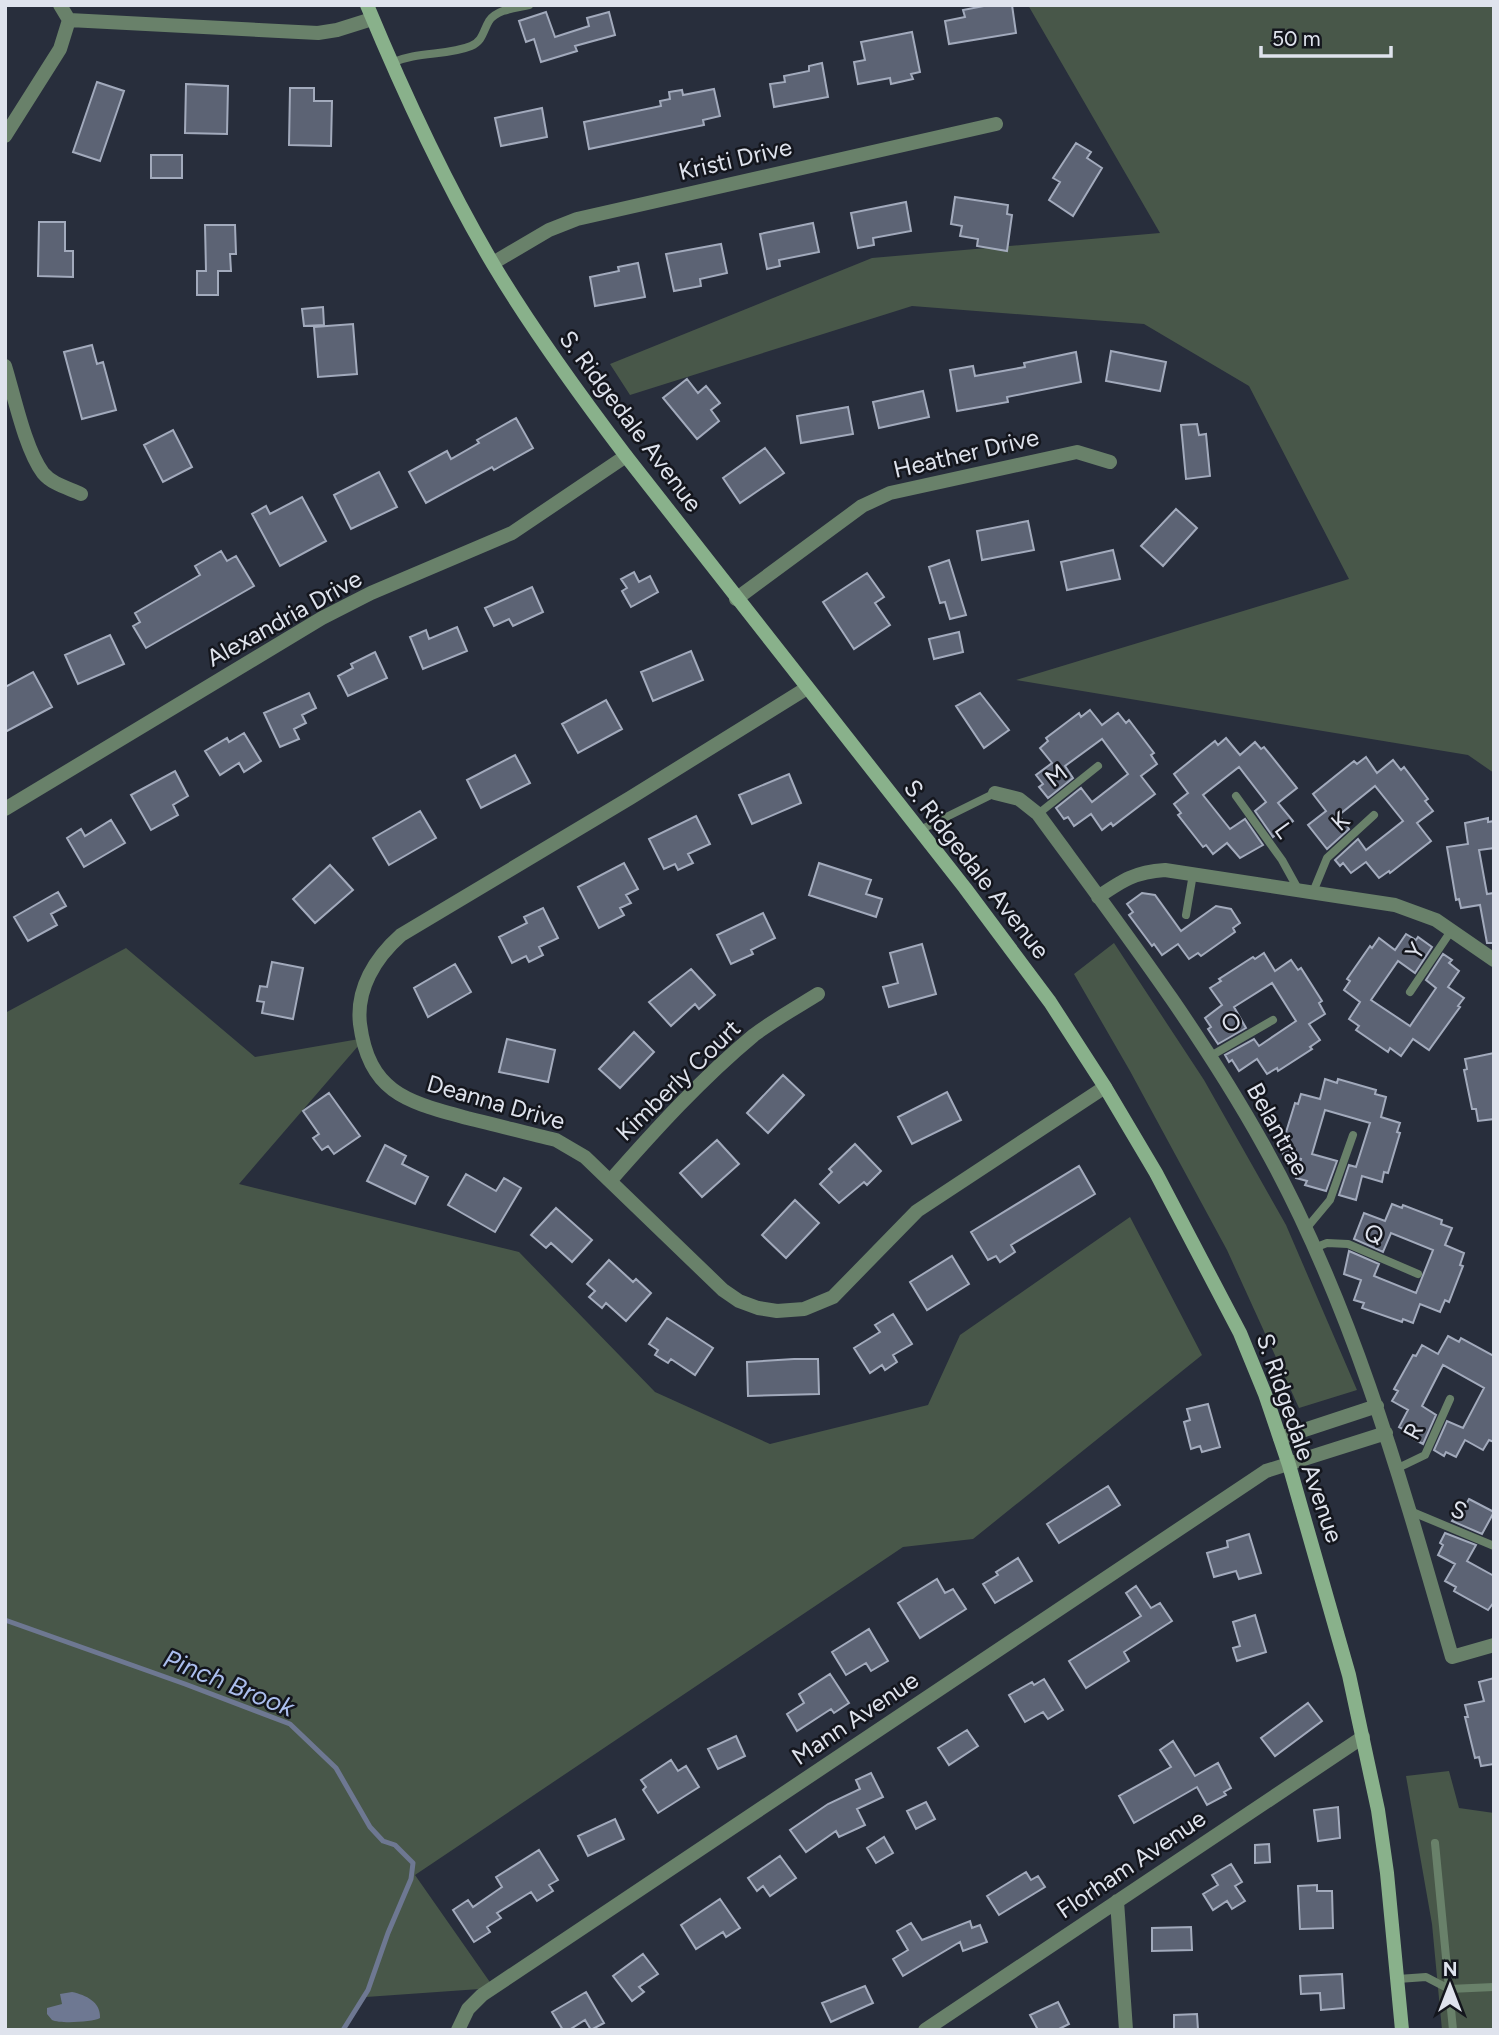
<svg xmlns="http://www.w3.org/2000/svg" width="1499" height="2035" font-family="Figtree,sans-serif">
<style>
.green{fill:#485749}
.water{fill:#6e7892}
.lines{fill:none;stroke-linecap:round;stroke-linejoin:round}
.stream{stroke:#6e7892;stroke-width:5}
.building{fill:#5c6374;stroke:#a2aabc;stroke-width:2}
.service{stroke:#69816a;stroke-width:8}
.minor{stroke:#69816a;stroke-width:14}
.secondary{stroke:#89b18b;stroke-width:14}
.labels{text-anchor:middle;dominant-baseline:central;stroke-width:5;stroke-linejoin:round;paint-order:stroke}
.street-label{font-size:24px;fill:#dfe3ed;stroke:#14161d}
.water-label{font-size:26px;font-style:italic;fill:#abbeee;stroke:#14161d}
</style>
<rect width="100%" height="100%" fill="#282e3c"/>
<!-- green -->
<path class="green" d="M1028 5H1494V773L1468 755 1016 680 1349 579 1249 386 1144 324 912 306 630 395 610 364 872 258 1160 233Z
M1114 943 1204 1080 1286 1225 1357 1390 1299 1408 1227 1250 1130 1071 1074 974Z
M126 948 255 1057 365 1038 239 1184 519 1252 655 1392 770 1444 928 1405 960 1335 1130 1217 1202 1355 973 1539 903 1547 415 1875 494 1988 366 1997 345 2030H5V1013Z
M1449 1771 1459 1808 1494 1813V2030H1442L1432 1924 1406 1776Z"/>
<!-- water -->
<path class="water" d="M72 1992C86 1995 101 2002 100 2018 93 2022 60 2024 52 2020L47 2014V2008L62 2004 60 1994Z"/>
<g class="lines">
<!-- stream -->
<path class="stream" d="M5 1620 185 1684 290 1724 336 1768 370 1827 383 1841 395 1845 413 1863 411 1879 388 1933 368 1990 343 2030"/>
</g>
<!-- building -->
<path class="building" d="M989 5H1012L1016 33 949 44 945 21 965 17 963 10Z
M546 12 555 37 589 26 587 18 609 12 615 35 575 46 577 51 541 62 534 39 526 42 519 21Z
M912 32 920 72 911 74 913 79 891 84 890 78 858 84 854 62 865 60 861 42Z
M822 63 828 97 774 107 770 84 785 82 784 76 809 71V66Z
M97 82 124 91 100 161 73 152Z
M186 84 228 86 227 134 185 133Z
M290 88H314V101H332L331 146 289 145Z
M714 89 720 116 703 120 704 125 589 149 584 122 661 106 660 101 670 99 669 92 682 90 683 95Z
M542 108 547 137 501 146 495 118Z
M1076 143 1091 152 1087 158 1102 168 1073 216 1049 200 1060 182 1053 178Z
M151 155H182V178H151Z
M955 197 1008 205 1007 214 1012 215 1007 251 977 246 978 239 960 236 962 226 951 224Z
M906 202 911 231 873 238 874 245 858 248 851 213Z
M39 222H65V251H73V277L38 276Z
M813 223 819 252 779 260 780 266 767 269 760 234Z
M205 225H235L236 254H230L231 271H218V295H197V271H206Z
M721 244 727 273 700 279 701 286 674 291 666 254Z
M638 263 645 297 595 306 590 277 619 271 618 267Z
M323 307 324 325 304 326 302 309Z
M353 324 357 374 318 377 314 327Z
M92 345 97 364 103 362 116 410 82 419 64 352Z
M1111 351 1166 362 1160 391 1106 381Z
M1076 352 1081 382 1007 397 1008 402 957 411 950 370 973 366 975 376 1025 367 1024 363Z
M687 379 698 393 706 386 720 403 711 410 719 421 697 439 663 398Z
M923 391 929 417 879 428 873 402Z
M848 407 853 434 801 443 797 416Z
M516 418 533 448 494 470 492 467 426 503 409 472 447 451 451 459 479 443 477 440Z
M1197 424 1199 435 1206 434 1210 476 1186 479 1181 425Z
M173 430 192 467 163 482 144 445Z
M765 448 784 473 740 503 723 478Z
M379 472 397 507 351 529 334 495Z
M302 497 326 541 280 566 252 514 266 506 270 514Z
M1176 509 1197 528 1163 566 1141 546Z
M1028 521 1034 550 982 560 977 531Z
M1113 550 1120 579 1067 590 1061 562Z
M221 551 227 561 236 556 254 586 146 648 133 626 140 622 135 613 200 575 195 566Z
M949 560 966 615 950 619 945 602 940 603 929 567Z
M634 572 639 582 650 576 658 592 631 607 622 591 627 588 621 579Z
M867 573 884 597 875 603 890 625 854 649 823 602Z
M532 587 543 612 513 626 509 619 494 626 485 608Z
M457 627 467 651 423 669 410 637 426 630 429 639Z
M959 632 963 652 934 659 929 639Z
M110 635 124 664 78 684 65 655Z
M691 651 703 680 653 701 641 672Z
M375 652 387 678 348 696 338 676 353 668 351 664Z
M33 672 52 707 5 732V687Z
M309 693 316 708 302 715 306 723 294 729 299 739 280 747 264 713Z
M980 693 1009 730 984 748 956 706Z
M606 700 622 729 578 753 562 724Z
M1090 710 1102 725 1118 713 1126 723 1129 720 1154 753 1151 755 1157 764 1141 776 1155 794 1113 826 1111 823 1102 830 1091 814 1074 826 1068 817 1064 819 1056 808 1081 788 1092 802 1128 774 1102 739 1065 766 1073 778 1048 798 1039 787 1043 784 1036 775 1052 763 1040 748 1048 741 1046 738 1079 713 1081 717Z
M244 733 261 761 244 772 239 763 220 775 205 751 227 738 229 742Z
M1226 738 1240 755 1255 742 1261 749 1264 747 1297 788 1278 803 1293 821 1273 837 1255 811 1266 802 1239 767 1203 795 1230 829 1245 819 1263 845 1240 858 1227 843 1213 854 1206 845 1203 847 1178 815 1181 813 1174 804 1188 793 1174 774 1215 741 1218 745Z
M515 755 530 783 481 808 467 780Z
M1366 757 1377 773 1393 760 1401 770 1404 767 1428 799 1425 801 1433 811 1417 823 1431 841 1390 873 1389 871 1379 878 1366 862 1351 873 1343 863 1340 866 1335 860 1358 839 1366 850 1403 821 1375 786 1339 815 1349 829 1327 849 1308 825 1326 811 1313 794 1354 761 1357 764Z
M175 771 188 796 173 805 178 815 151 830 131 795Z
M789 774 801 803 752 824 739 795Z
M420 811 436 838 389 865 373 838Z
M696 816 710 844 688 854 693 863 678 870 675 864 664 869 649 839Z
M1488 818V822L1494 821V848L1479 850 1487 894 1494 893V943H1487L1480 905 1461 908 1459 899 1456 900 1447 847 1468 844 1465 823Z
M111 820 125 843 84 867 67 838 81 829 85 836Z
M624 863 638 889 626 895 631 903 620 908 624 915 599 928 578 887Z
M819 863 871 880 866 894 882 899 876 917 809 895Z
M330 865 353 890 315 923 293 899Z
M58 892 66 906 51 914 57 925 28 941 14 917Z
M1142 893 1155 895 1181 931 1216 906 1231 909 1240 923 1233 928 1235 932 1201 956 1198 953 1189 959 1178 944 1162 955 1154 944 1152 946 1129 915 1133 912 1127 904Z
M543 908 558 938 539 947 543 955 529 962 526 956 512 963 499 937 527 923 524 917Z
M763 913 775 938 751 950 753 954 731 964 717 935Z
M1406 934 1416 940 1418 937 1432 947 1415 973 1398 961 1371 1000 1410 1026 1436 988 1426 980 1443 954 1452 960 1449 963 1459 971 1448 987 1464 998 1458 1006 1460 1007 1429 1050 1413 1039 1401 1056 1390 1048 1388 1052 1356 1030 1359 1026 1349 1019 1360 1002 1344 990 1350 981 1347 979 1370 946 1372 948 1379 938 1395 950Z
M922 944 936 994 889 1007 883 987 898 983 890 953Z
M1264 953 1275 971 1291 960 1298 970 1301 968 1322 1001 1319 1003 1325 1014 1309 1024 1320 1040 1310 1047 1312 1049 1278 1071 1277 1068 1267 1074 1257 1059 1239 1071 1232 1060 1229 1062 1225 1055 1254 1039 1259 1046 1296 1021 1272 983 1234 1007 1246 1028 1218 1044 1208 1029 1211 1027 1205 1018 1222 1005 1210 988 1221 981 1219 979 1253 957 1255 959Z
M272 962 303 968 293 1019 262 1013 264 1002 257 1001 260 986 267 987Z
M455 964 471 992 428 1017 414 988Z
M691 969 715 995 699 1009 695 1004 671 1026 649 1002Z
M634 1032 654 1052 620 1088 599 1069Z
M507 1039 555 1050 548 1082 499 1072Z
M1494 1053V1119L1478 1121 1476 1109H1472L1464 1070 1467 1069 1465 1059Z
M783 1075 804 1095 768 1133 747 1113Z
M1325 1079 1337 1083 1338 1079 1376 1090 1375 1094 1386 1097 1381 1117 1400 1123 1397 1132 1400 1133 1388 1173 1384 1172 1382 1182 1362 1176 1356 1200 1339 1195 1349 1165 1356 1167 1370 1123 1325 1110 1312 1154 1337 1161 1326 1191 1305 1185 1307 1181 1296 1178 1301 1159 1283 1154 1286 1143 1283 1142 1295 1103 1298 1104 1301 1094 1320 1099Z
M947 1092 961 1120 912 1144 898 1117Z
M329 1093 360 1136 334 1154 328 1146 322 1150 313 1138 319 1134 303 1111Z
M717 1140 739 1164 702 1197 680 1173Z
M855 1144 881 1171 867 1185 864 1182 839 1203 820 1184 832 1172 829 1169Z
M385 1145 406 1156 402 1164 428 1177 415 1204 367 1181Z
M1079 1166 1095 1194 1011 1245 1015 1252 1000 1262 996 1256 988 1260 971 1232Z
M466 1174 496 1191 504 1178 521 1188 495 1232 448 1205Z
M795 1200 819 1223 786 1258 762 1235Z
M1392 1204 1402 1208 1403 1205 1442 1220 1441 1224 1452 1228 1445 1245 1464 1253 1460 1265 1463 1266 1449 1302 1445 1300 1440 1312 1420 1304 1413 1323 1403 1319 1402 1322 1362 1308 1364 1303 1354 1300 1361 1280 1344 1274 1349 1251 1379 1264 1374 1276 1416 1293 1433 1250 1391 1233 1383 1252 1354 1239 1364 1213 1385 1221Z
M556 1208 592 1240 572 1262 551 1243 546 1248 531 1235Z
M952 1256 969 1284 927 1310 910 1282Z
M609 1260 633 1282 636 1279 651 1293 626 1321 606 1303 602 1308 589 1297 595 1291 587 1284Z
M893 1314 912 1344 893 1355 897 1362 885 1370 882 1365 870 1373 854 1348 880 1332 875 1325Z
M667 1318 713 1348 695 1375 671 1359 668 1363 655 1355 658 1350 649 1344Z
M1448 1336 1459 1342 1461 1338 1494 1356V1442L1489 1440 1483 1450 1465 1440 1456 1457 1446 1452 1444 1456 1434 1450 1447 1421 1463 1428 1484 1388 1443 1365 1422 1406 1436 1415 1423 1444 1408 1436 1410 1433 1399 1427 1408 1410 1392 1401 1398 1391 1394 1389 1413 1355 1416 1356 1422 1345 1438 1354Z
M794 1359H818L819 1394 748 1396 747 1362Z
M1208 1404 1220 1447 1202 1452 1200 1446 1191 1449 1184 1422 1190 1420 1187 1409Z
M1108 1486 1120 1505 1059 1543 1047 1524Z
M1469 1499 1494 1512 1482 1534 1452 1521 1460 1508 1463 1510Z
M1445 1533 1476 1545 1467 1561 1494 1576V1602L1488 1610 1454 1591 1456 1587 1445 1581 1455 1564 1438 1555 1443 1545 1440 1543Z
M1249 1534 1261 1573 1239 1579 1236 1571 1214 1577 1207 1553 1228 1547 1227 1541Z
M1018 1558 1032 1581 995 1603 983 1584 998 1575 996 1572Z
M937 1579 945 1593 953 1589 966 1609 920 1638 898 1603Z
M1136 1586 1151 1608 1160 1603 1172 1621 1124 1652 1129 1661 1086 1688 1069 1661 1141 1616 1126 1593Z
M1255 1615 1266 1652 1237 1661 1233 1648 1240 1646 1233 1622Z
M869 1629 888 1661 871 1671 866 1663 846 1675 832 1652Z
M830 1674 849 1703 834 1713 831 1709 797 1731 787 1714 804 1703 799 1694Z
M1494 1678V1764L1481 1766 1479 1757 1475 1758 1465 1717H1468L1465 1705 1484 1701 1479 1682Z
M1044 1679 1063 1710 1048 1719 1043 1712 1025 1722 1009 1695 1032 1682 1034 1685Z
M1308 1703 1322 1721 1275 1756 1261 1738Z
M967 1730 978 1746 949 1765 938 1748Z
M736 1736 745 1756 718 1769 708 1749Z
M1173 1741 1195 1776 1218 1763 1231 1788 1224 1792 1226 1795 1207 1805 1197 1787 1134 1823 1119 1796 1171 1767 1160 1750Z
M671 1760 678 1771 686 1766 699 1787 658 1813 643 1790 646 1787 641 1780Z
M871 1773 883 1797 857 1809 865 1825 839 1837 836 1831 806 1852 790 1830 828 1804 860 1789 856 1780Z
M926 1802 935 1819 916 1829 907 1811Z
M1338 1807 1340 1838 1318 1841 1314 1810Z
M615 1819 624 1839 588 1856 578 1836Z
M884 1837 893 1853 876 1863 867 1848Z
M1269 1844 1270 1862 1255 1863V1845Z
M539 1850 558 1880 549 1885 553 1891 537 1901 531 1892 497 1913 501 1918 487 1927 490 1932 474 1942 453 1910 468 1900 473 1907 502 1887 496 1877Z
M780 1856 796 1878 770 1896 763 1886 757 1891 748 1878Z
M1231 1864 1242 1882 1235 1886 1245 1901 1232 1909 1227 1901 1213 1910 1203 1894 1218 1885 1212 1875Z
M1026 1872 1031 1880 1038 1876 1045 1887 999 1915 987 1896Z
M1317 1885V1891H1332L1333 1928 1300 1929 1298 1886Z
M720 1899 740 1928 726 1937 723 1932 696 1949 681 1925Z
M970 1921 972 1928 980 1925 987 1942 963 1951 960 1942 903 1976 893 1959 908 1950 897 1931 911 1923 922 1940Z
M1191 1927 1192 1950 1152 1951V1928Z
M643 1954 658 1974 639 1987 644 1992 632 2001 613 1976Z
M1342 1974 1344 2008 1321 2010 1320 1993 1301 1994 1300 1976Z
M865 1986 873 2003 831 2022 822 2003Z
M586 1992 604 2023 591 2030 585 2020 569 2030H563L552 2012Z
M1058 2002 1069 2024 1057 2030H1038L1030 2015Z
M1197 2014 1198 2030H1174V2015Z"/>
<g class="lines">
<!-- service -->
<path class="service" d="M391 63C418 51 447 56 471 46 483 41 483 31 489 21 497 9 517 8 529 5
M1236 796 1282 860 1298 889
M1038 814 1098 766
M920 830 995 793
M1313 892 1327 858 1374 815
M1186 915 1193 874
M1410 992 1451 931
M1209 1057 1273 1020
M1305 1230 1330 1200 1353 1135
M1314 1248 1327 1243 1348 1244 1418 1274
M1398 1468 1425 1455 1450 1399
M1410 1511 1494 1546
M1435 1843 1453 2030
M1398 1979 1426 1977 1449 1989 1494 1987"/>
<!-- minor -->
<path class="minor" d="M60 5 69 20 318 33 337 30 372 19
M5 136 60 49 69 20
M493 263 549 230 577 219 996 124
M5 366C14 395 25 449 43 473 52 484 68 488 81 494
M736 599 862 506 890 493 1077 452 1110 462
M807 688 630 798 401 935C375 958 356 989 360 1024 369 1094 409 1102 467 1118 497 1125 526 1133 556 1140L585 1157 723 1290 739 1301 758 1308 777 1311 804 1309 833 1297 917 1211 1105 1087
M995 793 1019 799 1038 814C1117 922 1199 1029 1264 1146 1353 1306 1402 1483 1452 1657L1494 1645
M5 809 322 618 371 593 512 533 626 456
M1098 897C1123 880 1135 872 1165 870L1395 905 1436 920 1494 960
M610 1181C655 1130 701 1079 754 1035 774 1020 797 1007 818 994
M1280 1438 1377 1406
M1117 1901 1126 2030
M458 2030 468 2009 482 1995 1266 1471 1386 1433
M925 2030 1363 1737"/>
<!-- secondary -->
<path class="secondary" d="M367 5C404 94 444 181 493 264 533 331 579 394 626 456L965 888 1050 1002 1105 1087 1156 1173 1240 1333 1265 1394 1289 1465 1349 1675 1378 1810 1387 1873 1402 2030"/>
</g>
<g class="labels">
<!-- street labels -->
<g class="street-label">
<text transform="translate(735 159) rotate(-13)">Kristi Drive</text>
<text transform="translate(631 421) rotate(53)">S. Ridgedale Avenue</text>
<text transform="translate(966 453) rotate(-13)">Heather Drive</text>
<text transform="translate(284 618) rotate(-29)">Alexandria Drive</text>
<text transform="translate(1056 775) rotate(-38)">M</text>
<text transform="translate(1340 821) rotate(-42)">K</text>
<text transform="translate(1284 830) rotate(54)">L</text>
<text transform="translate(977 869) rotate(52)">S. Ridgedale Avenue</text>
<text transform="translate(1415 951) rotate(-56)">Y</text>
<text transform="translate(1231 1022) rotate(-30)">O</text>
<text transform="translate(678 1080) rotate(-44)">Kimberly Court</text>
<text transform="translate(496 1102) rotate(16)">Deanna Drive</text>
<text transform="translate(1278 1129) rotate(61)">Belantrae</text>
<text transform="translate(1374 1234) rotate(22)">Q</text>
<text transform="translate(1413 1431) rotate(-62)">R</text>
<text transform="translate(1300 1438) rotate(71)">S. Ridgedale Avenue</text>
<text transform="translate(1459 1510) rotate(22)">S</text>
<text transform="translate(855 1718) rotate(-34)">Mann Avenue</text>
<text transform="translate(1131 1864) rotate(-34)">Florham Avenue</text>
</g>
<!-- water labels -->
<g class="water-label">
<text transform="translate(229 1683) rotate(22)">Pinch Brook</text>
</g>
</g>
<!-- border -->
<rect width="1499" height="2035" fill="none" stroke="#dfe3ed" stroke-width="14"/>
<!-- north arrow -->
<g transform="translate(1450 1986)" stroke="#14161d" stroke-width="5" paint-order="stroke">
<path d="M0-5L12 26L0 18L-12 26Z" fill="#dfe3ed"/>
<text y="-10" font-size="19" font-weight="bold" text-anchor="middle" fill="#dfe3ed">N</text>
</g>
<!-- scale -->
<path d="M1261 46v10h130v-10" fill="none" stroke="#dfe3ed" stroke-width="3.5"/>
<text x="1272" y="46" font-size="21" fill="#dfe3ed" stroke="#14161d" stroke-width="5" paint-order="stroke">50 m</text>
</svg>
